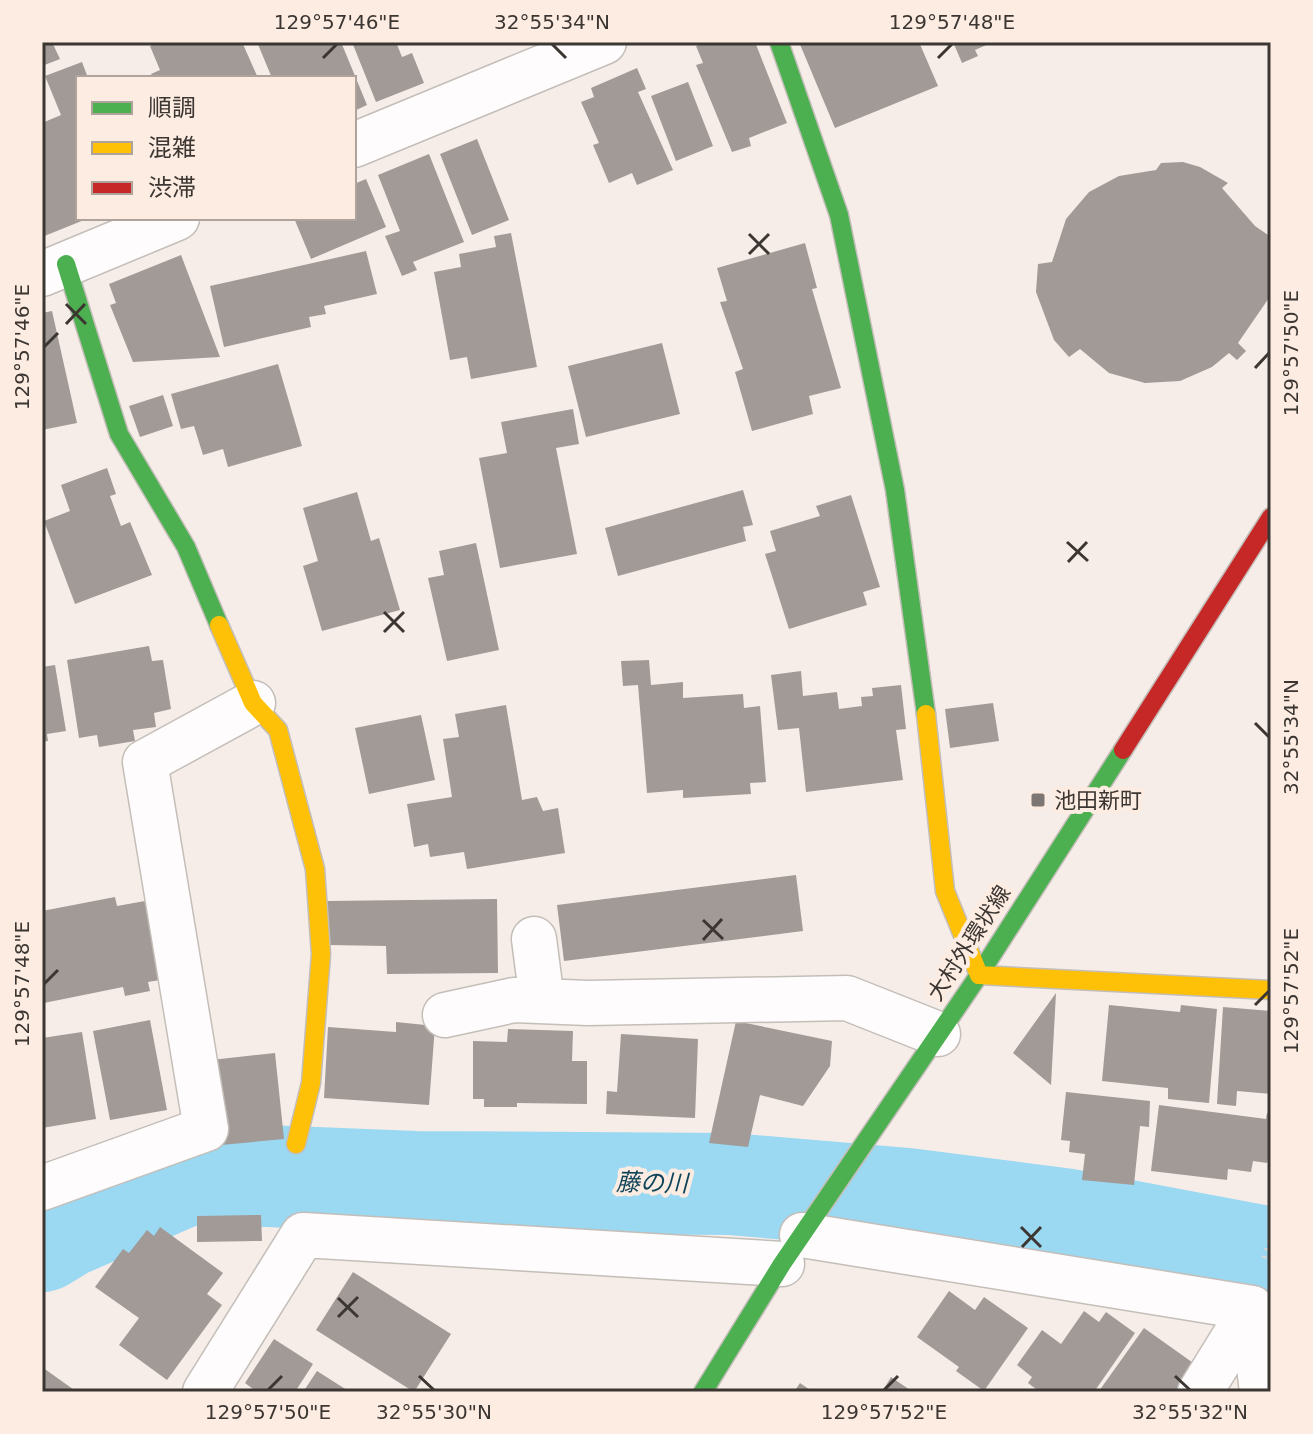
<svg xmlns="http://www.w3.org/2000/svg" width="1313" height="1434" font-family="'DejaVu Sans','Noto Sans JP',sans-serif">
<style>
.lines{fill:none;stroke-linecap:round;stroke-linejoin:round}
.river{stroke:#9bd8f2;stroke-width:102}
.building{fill:#a19a96}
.street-casing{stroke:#c4beb9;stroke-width:47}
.fast-casing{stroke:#c4beb9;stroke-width:21}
.slow-casing{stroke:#c4beb9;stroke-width:21}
.jam-casing{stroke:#c4beb9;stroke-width:21}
.path{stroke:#dbd9d7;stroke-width:5;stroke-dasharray:2 6;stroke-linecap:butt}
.street{stroke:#fefcfc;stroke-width:44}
.fast{stroke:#4caf50;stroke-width:18}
.slow{stroke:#ffc107;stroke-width:18}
.jam{stroke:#c62828;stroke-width:18}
.ticks{fill:none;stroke:#3c3632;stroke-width:3}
.poi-dot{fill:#7d7672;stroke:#fcece2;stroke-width:3}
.labels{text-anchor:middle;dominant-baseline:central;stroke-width:8;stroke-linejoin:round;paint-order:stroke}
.poi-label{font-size:22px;fill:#3c3632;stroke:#fcece2;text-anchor:start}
.street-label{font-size:22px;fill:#3c3632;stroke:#fcece2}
.water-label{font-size:24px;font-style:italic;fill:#0e4458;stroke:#fcece2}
.neatline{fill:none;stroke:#3c3632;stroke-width:3}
.ticks-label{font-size:20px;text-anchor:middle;fill:#3c3632}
</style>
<rect width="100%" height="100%" fill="#f6ede8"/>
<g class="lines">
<!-- river -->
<path class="river" d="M42 1241 65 1227 190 1173 415 1182 730 1184 908 1199 1063 1219 1271 1258"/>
</g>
<!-- building -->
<path class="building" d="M42 42H52L60 59 42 66Z
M159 42H242L258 78H153L151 74 160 70 150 46Z
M257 42H341L367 105 354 111V78H272Z
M352 42H396L402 57 412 53 424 83 376 102Z
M706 42H755L787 123 749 138 751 146 732 152 696 65 703 63 696 46Z
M799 42H919L938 86 835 128Z
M953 42H993L975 50 978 56 962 63Z
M82 62 88 78H78V218H89L42 237V123L61 115 45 76Z
M637 68 646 89 638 92 673 170 637 185 632 173 609 183 593 145 599 143 581 102 594 97 591 88Z
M688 82 713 146 676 161 651 96Z
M477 139 509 220 472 235 440 154Z
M429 154 464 242 413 262 417 270 402 276 385 236 400 231 378 175Z
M1183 162 1200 167 1228 183 1222 188 1255 226 1271 237V295L1238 343 1246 351 1237 360 1229 353 1212 367 1180 381 1145 383 1109 373 1080 349 1069 357 1054 340 1036 292 1038 264 1052 262 1066 219 1089 192 1119 176 1156 170 1161 163Z
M366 179 386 227 311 259 294 218H354V184Z
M511 233 537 367 471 379 467 357 450 360 434 272 461 267 459 254 496 247 494 236Z
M805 243 817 288 812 289 841 388 809 396 813 414 752 431 735 372 743 369 720 302 727 301 717 268Z
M366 251 377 294 324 306 326 314 309 317 311 327 224 347 210 286Z
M181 255 220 357 133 362 110 305 116 303 109 284Z
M52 311 77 423 42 430V313Z
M662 343 680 414 586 437 568 366Z
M278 364 302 446 228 467 223 449 203 455 194 426 181 429 171 394Z
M163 395 173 426 140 437 129 406Z
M573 409 579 444 556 448 577 554 500 568 479 458 507 453 501 422Z
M107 468 116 494 110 496 121 526 130 522 152 575 75 604 44 521 70 511 61 485Z
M743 490 753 525 743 527 746 541 618 576 605 528Z
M357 492 371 541 379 538 400 610 322 631 303 566 318 561 303 508Z
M851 495 880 587 863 592 867 605 789 629 765 554 776 551 770 531 820 516 816 506Z
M476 543 499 650 447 661 428 578 444 575 439 551Z
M149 646 152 661 163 660 171 709 154 713 156 727 133 730 135 741 99 747 97 735 79 738 67 660Z
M649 660 651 685 683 682V698L743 694 744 708 760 706 766 782 750 783 751 794 683 798V790L647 793 638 685 623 686 621 661Z
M55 665 66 731 47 734 48 741 42 742V667Z
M801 671 803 696 837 692 839 709 862 706 861 697 873 696 872 688 901 685 906 729 896 730 903 780 806 792 799 728 778 730 771 675Z
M993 703 999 741 950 748 945 709Z
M506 705 522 800 537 797 543 811 558 808 565 853 467 869 464 852 430 857 428 844 414 847 407 804 452 797 443 739 459 737 455 714Z
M421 715 435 780 369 794 355 728Z
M796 875 803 931 564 961 557 905Z
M115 897 117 906 145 901 160 980 148 982 150 991 125 996 123 987 44 1003 42 911Z
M497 899 498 973 387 974 386 946 329 945 327 901Z
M1056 993 1051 1085 1013 1053Z
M1109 1005 1180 1012 1181 1005 1217 1009 1209 1103 1168 1099V1088L1102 1081Z
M1223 1007 1271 1011V1094L1237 1091 1236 1106 1217 1104Z
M150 1020 167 1110 110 1120 93 1031Z
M736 1021 832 1041 830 1066 803 1106 760 1095 748 1147 709 1143Z
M396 1022 435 1026 429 1105 324 1098 328 1027 396 1032Z
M508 1029 573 1031 572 1061H587V1104L517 1103V1107H484V1099H473V1041L507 1042Z
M82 1032 96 1119 42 1128V1038Z
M621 1034 698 1039 695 1118 606 1114 607 1091 617 1092Z
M275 1053 284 1139 221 1145 211 1060Z
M1066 1092 1150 1101 1149 1127 1140 1126 1134 1185 1082 1180 1085 1154 1069 1152 1070 1141 1061 1140Z
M1159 1105 1266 1119 1267 1113 1271 1114V1153L1267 1163 1253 1161 1251 1172 1228 1169 1227 1180 1151 1171Z
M261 1215 262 1241 197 1242V1216Z
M160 1227 223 1273 207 1294 222 1305 167 1380 119 1345 139 1318 95 1287 123 1249 129 1253 147 1230 154 1236Z
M353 1272 451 1334 414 1392 316 1330Z
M949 1291 975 1310 984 1297 1028 1328 984 1391 956 1371 959 1367 917 1337Z
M1084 1311 1099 1322 1106 1312 1135 1333 1094 1392H1040L1028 1383 1032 1377 1017 1365 1042 1330 1061 1344Z
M1144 1328 1196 1365 1191 1392 1099 1391Z
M274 1339 313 1364 295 1392H257L245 1383Z
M42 1367 77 1392H42Z
M317 1371 350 1392H303Z
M891 1377 913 1392H882Z
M800 1383 813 1392H794Z"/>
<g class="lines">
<!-- street casing -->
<g class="street-casing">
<path id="street" d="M354 145 604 42
M42 274 177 218
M534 939 542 1001
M445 1015 514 1000 588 1003 847 998 938 1034
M42 1188 206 1129 145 762 253 703
M802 1235 1252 1308
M1252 1308 1262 1392
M205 1392 303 1235 782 1264
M1200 1392 1252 1308"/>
</g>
<!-- fast casing -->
<g class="fast-casing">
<path id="fast" d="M779 42 839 215 895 490 926 714
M66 264 119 434 186 547 219 625
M703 1392 782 1264 979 975 1123 750"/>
</g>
<!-- slow casing -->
<g class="slow-casing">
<path id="slow" d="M219 625 253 703 278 730 315 869 321 954 311 1083 296 1144
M926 714 945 891 979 975 1271 990"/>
</g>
<!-- jam casing -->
<g class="jam-casing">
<path id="jam" d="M1123 750 1271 517"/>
</g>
<!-- path -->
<path class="path" d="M1264 1258 1271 1236"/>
<!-- street -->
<use href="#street" class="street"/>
<!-- fast -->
<use href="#fast" class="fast"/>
<!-- slow -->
<use href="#slow" class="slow"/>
<!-- jam -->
<use href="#jam" class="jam"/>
</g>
<!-- ticks -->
<path class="ticks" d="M552 44 566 58M323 58 337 44M938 58 952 44M749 234 769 254M749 254 769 234M66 304 86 324M66 324 85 304M44 347 58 333M1255 368 1269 353M1067 542 1088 561M1068 562 1087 542M384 612 404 632M384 632 404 612M1255 723 1269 737M703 920 723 939M703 940 722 919M44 984 58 970M1255 1005 1269 991M1021 1227 1041 1247M1022 1247 1041 1227M338 1298 358 1317M338 1317 358 1297M419 1376 434 1390M1175 1376 1190 1390M268 1390 282 1376M884 1390 898 1376"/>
<!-- markers -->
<rect class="poi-dot" x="1030" y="792" width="16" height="16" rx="4"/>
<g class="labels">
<!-- poi labels -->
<g class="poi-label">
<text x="1054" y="800">池田新町</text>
</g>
<!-- street labels -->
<g class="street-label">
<text transform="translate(969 943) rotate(-57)">大村外環状線</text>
</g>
<!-- water labels -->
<g class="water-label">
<text transform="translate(652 1183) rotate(1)">藤の川</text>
</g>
</g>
<!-- border -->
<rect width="1313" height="1434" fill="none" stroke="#fcece2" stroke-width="88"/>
<!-- legend -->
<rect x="76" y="76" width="280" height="144" fill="#fcece2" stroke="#afa39c" stroke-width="2"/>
<rect x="92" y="102" width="40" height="12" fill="#4caf50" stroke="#afa39c" stroke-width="2"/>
<text x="148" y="116" font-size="24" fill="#3c3632">順調</text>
<rect x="92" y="142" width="40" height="12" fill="#ffc107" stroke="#afa39c" stroke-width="2"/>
<text x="148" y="156" font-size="24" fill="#3c3632">混雑</text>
<rect x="92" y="182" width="40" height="12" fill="#c62828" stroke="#afa39c" stroke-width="2"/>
<text x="148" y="196" font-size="24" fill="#3c3632">渋滞</text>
<rect x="44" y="44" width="1225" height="1346" class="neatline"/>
<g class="ticks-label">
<text x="337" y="29">129°57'46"E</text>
<text x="552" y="29">32°55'34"N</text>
<text x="952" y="29">129°57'48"E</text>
<text transform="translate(22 347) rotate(-90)" y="7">129°57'46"E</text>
<text transform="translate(1291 353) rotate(-90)" y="7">129°57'50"E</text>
<text transform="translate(1291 737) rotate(-90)" y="7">32°55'34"N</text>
<text transform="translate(22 984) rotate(-90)" y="7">129°57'48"E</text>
<text transform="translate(1291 991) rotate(-90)" y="7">129°57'52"E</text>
<text x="268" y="1419">129°57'50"E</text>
<text x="434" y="1419">32°55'30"N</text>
<text x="884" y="1419">129°57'52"E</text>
<text x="1190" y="1419">32°55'32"N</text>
</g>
</svg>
